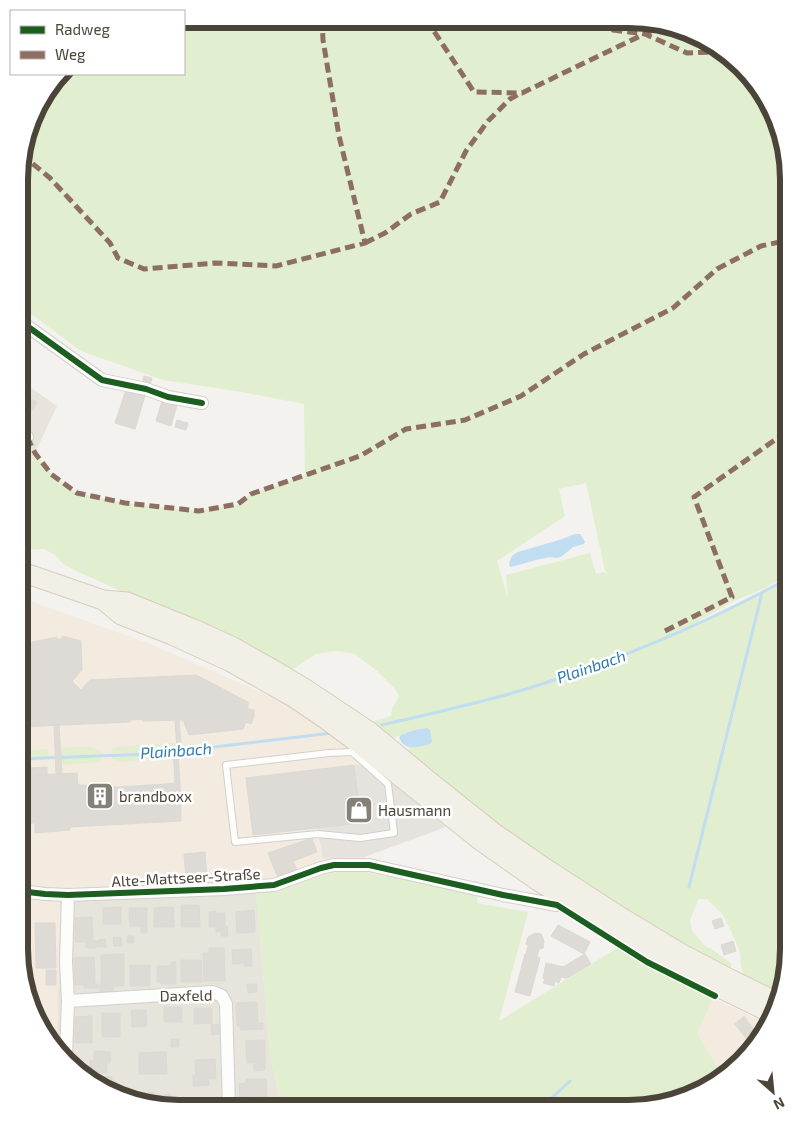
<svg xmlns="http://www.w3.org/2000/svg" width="808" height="1127" font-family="'Exo 2',sans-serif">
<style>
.residential{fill:#e7e4dc}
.commercial{fill:#f3ebdf}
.green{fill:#e1eecf;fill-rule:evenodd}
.parking{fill:#e6e3df}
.water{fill:#c0ddf1}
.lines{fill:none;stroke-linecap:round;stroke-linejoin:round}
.stream{stroke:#c0ddf1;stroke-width:3}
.building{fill:#dedbd6;stroke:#dcd9d4}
.service-casing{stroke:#d2d0cb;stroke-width:8}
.minor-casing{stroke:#d2d0cb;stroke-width:14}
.primary-casing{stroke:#d6cebb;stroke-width:21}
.service{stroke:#fdfdfc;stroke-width:6}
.minor{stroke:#fdfdfc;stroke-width:12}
.primary{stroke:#f2efe6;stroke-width:19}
.quiet{stroke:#8d6e63;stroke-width:5;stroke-dasharray:10 5;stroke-linecap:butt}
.cycleway-casing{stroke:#fff;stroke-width:9}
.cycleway{stroke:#1b5e20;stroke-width:6}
.labels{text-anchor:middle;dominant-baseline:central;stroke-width:5;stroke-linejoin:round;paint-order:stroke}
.poi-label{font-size:15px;fill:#4b4439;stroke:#fff;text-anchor:start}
.street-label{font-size:15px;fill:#4b4439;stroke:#fff}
.water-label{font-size:16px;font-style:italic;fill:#2e7ab2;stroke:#fff}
.rim{fill:none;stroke:#4b4439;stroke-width:6}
</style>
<rect width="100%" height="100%" fill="#f4f2ee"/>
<!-- residential -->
<path class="residential" d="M20 380 57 406 35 453 20 441Z
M256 893 270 1053 281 1107H158L81 1075 57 1046 60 901Z"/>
<!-- commercial -->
<path class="commercial" d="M19 597 148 643 272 697 321 724 446 827 364 857 360 871 277 890 256 893 60 901 57 1046 35 1019 19 949Z
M713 998 767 1024 762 1038 721 1073 697 1034Z"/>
<!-- green -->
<path class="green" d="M184 19 651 20 727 52 773 108 789 178V575L763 589 734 601 674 635 741 604 789 580V960L777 993 745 979 741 966 740 952 732 933 722 914 707 899H699L690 920 692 931 705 946 713 950 732 964 729 970 717 965 544 860 408 755 409 748 430 744 427 728 415 730 393 738 386 735 371 722 391 716 392 709 399 696 394 688 377 671 355 654 336 651 316 654 290 671 162 608 121 591 74 570 63 564 55 555 44 549 33 550 19 545 20 441 35 453 51 474 77 493 125 503 199 511 238 504 251 494 305 475 304 404 242 392 163 380 81 351 20 306V157L40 99 60 74H184ZM586 483 605 571 609 576 604 572 596 574 590 553 506 575 508 598 497 561 565 516 559 489Z
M173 743 177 745V749L173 751 111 753 113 748 117 747Z
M76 747C85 747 97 745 102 754L60 756V748Z
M48 749 49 758H25V751Z
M174 753V758L124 762C119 762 114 762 111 756Z
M102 757 100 761 98 762 61 765V759Z
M360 871 478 894 477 903 528 912 499 1021 619 947 655 970 713 998 697 1034 721 1073 700 1092 630 1108 281 1107 270 1053 256 893 292 886 317 877 338 872Z"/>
<!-- parking -->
<path class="parking" d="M368 764 446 827 364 857 323 858 317 828 360 823 354 765Z"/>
<!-- water -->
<path class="water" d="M575 534H580L585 542 584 544 573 547 561 557 556 558 550 557 536 560 511 567 509 565C510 558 512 555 518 552L559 540Z
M427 728 430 730 432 742 430 744C418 747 406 752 399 738L401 735 415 730Z"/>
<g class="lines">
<!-- stream -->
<path class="stream" d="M382 725C438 712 494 700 548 682 631 655 712 620 789 578
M19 759 149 754 190 750 332 733
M689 887 762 593
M541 1108 570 1081"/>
</g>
<!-- building -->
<path class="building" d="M144 376 152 378 150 385 142 383Z
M127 387 146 392 135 429 115 423Z
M20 391 37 403 22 423 20 421Z
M162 401 177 405 171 426 156 421Z
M177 420 188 423 186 430 175 427Z
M19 619H24L27 643 57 637V639H62V636L81 641 82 670 72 681 81 690 90 680 196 675 248 702V709L254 710V716L251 724 246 722 243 729 189 735 183 720 143 721V719L130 720V722L19 727Z
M175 720H179L182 756H178L180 783H175L173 749H177Z
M54 725H59L62 774H56Z
M354 765 361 823 253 835 246 778Z
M19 767 28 768V777H36L37 775 77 773 78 785H86L87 789 180 783 181 821 70 827V830L35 833V823H19Z
M47 767V774L37 775 36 777H28V768Z
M312 838 317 852 293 861 297 870 278 878 268 853Z
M19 839H25L24 874 19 873Z
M205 852 207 879 186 880 184 854Z
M181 905H199L200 927H181Z
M121 907V924H103V908Z
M173 907 174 927H154V908Z
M129 908H147V933H141V926H130Z
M254 910 255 932 237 933 236 912Z
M216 911V913H225V926H227L228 936H221V931L216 932V927H209V912Z
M92 917 93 941H97V948H86V942H75V918Z
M721 918 724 926 715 929 712 921Z
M35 923H55L56 968H36Z
M558 925 590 942 584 954 551 936Z
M535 933 541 934 544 941 543 948 539 949 537 957 540 958 530 996 515 992 525 954H526L528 946 526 944 528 937Z
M127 936H133L134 943H127Z
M113 937H121L122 946H114Z
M105 939 106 947H98V940Z
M733 941 736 951 724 955 721 945Z
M209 948H224L225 981H204L203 953H209Z
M251 949 252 966H244V963L233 964 232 950Z
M124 954V986H113V992H100V984H101V955Z
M585 954 591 964 567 978 561 977 559 983 555 981 554 986 543 983 545 979 543 978 546 963 563 967Z
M94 957 95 984H98V988H84V985H75L74 958Z
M181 960H201L202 982H181Z
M171 962H176V984H161V982H157V966H171Z
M130 965H150V986H130Z
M46 970H56V985H46Z
M247 984H257V992L248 993Z
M257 1002 258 1024 263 1023V1029L240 1030V1026H237L236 1003Z
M164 1007H182V1022H164Z
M194 1008H212V1023L194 1024Z
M146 1010 147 1026 132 1027 131 1011Z
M102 1013H120V1037H102Z
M92 1016V1043H75V1017Z
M744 1016 758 1035 749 1042 735 1024Z
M219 1024 220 1034 212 1035 211 1025Z
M764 1030 762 1038 751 1048 747 1044Z
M171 1039H179V1047H171Z
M265 1040V1070L254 1071V1063H247L246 1041Z
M94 1051 111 1052 110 1063H107V1073L90 1072V1060L94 1061Z
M166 1052 167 1074H139V1053Z
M215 1059 216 1079H208L209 1085 193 1086V1075H196L195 1060Z
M94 1076 112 1077V1088L94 1081Z
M246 1079H266L267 1100H256V1096L240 1097 239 1084 246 1083Z
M153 1092 154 1097 170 1094 172 1103 156 1106 132 1096Z"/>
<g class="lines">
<!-- service casing -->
<g class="service-casing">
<path id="service" d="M352 752 388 784 394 833 360 838 318 834 235 842 226 765 329 753Z"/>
</g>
<!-- minor casing -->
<g class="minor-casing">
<path id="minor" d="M20 321 102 380 146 389 168 397 202 403
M20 433 27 437
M19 891 45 894 68 895 224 889 274 885 321 868 334 865H369L503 895 557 905
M68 1001 213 992 222 996 226 1004 229 1107
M66 1056 68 1001 66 962 68 895"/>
</g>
<!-- primary casing -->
<g class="primary-casing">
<path id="primary" d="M19 571 103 600 127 602 196 630 233 647 272 669 304 688 370 732 429 781 494 833 545 868 619 916 682 954 732 980 775 1001
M103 600 121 615 172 635 231 662 293 697 324 718 363 747 481 841 538 881 644 947 683 970 771 1013"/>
</g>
<!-- service -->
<use href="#service" class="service"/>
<!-- minor -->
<use href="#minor" class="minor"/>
<!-- primary -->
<use href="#primary" class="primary"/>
<!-- quiet -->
<path class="quiet" d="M426 19 474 92 522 93 663 25
M601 20 613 30 645 34 687 53 714 52 720 49
M21 154 50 178 110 243 118 258 144 269 215 263 276 266 365 243 339 136 323 40 322 19
M365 243 385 233 411 214 440 202 466 151 488 121 510 99 519 94
M27 437 35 453 51 474 77 493 125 503 199 511 238 504 251 494 360 456 406 429 465 420 521 396 584 354 673 308 717 269 761 246 789 240
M665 631 732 597 694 497 789 430"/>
<!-- cycleway casing -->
<g class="cycleway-casing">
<path id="cycleway" d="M20 321 102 380 146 389 168 397 202 403
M19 891 45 894 68 895 224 889 274 885 321 868 334 865H369L503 895 557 905 647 962 715 996"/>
</g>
<!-- cycleway -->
<use href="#cycleway" class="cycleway"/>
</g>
<!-- icons -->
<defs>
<g id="building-square" transform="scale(1.4375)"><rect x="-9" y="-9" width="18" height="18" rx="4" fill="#868178" stroke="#fff"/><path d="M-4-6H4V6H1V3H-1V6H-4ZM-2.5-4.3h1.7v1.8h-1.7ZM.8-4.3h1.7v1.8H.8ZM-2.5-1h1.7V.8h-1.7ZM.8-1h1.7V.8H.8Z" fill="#fff"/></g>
<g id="shop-square" transform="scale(1.4375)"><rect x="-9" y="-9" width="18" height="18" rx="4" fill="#868178" stroke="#fff"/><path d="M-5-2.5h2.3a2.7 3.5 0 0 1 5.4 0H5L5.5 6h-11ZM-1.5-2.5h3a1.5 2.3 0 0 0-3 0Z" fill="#fff"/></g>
</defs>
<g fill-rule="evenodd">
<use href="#building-square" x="100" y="796"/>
<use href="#shop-square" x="359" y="810"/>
</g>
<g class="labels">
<!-- poi labels -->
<g class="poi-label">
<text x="119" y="796">brandboxx</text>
<text x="378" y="810">Hausmann</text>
</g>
<!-- street labels -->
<g class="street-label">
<text transform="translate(186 877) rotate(-3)">Alte-Mattseer-Straße</text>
<text transform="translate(186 995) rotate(-1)">Daxfeld</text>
</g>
<!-- water labels -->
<g class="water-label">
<text transform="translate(591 666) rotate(-19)">Plainbach</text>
<text transform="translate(176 750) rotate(-4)">Plainbach</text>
</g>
</g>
<!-- crop -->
<path d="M0 0H808V1127H0ZM179 28H629A151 151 0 0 1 780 179V949A151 151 0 0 1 629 1100H179A151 151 0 0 1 28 949V179A151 151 0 0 1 179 28Z" fill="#fff" fill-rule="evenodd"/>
<path class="rim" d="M179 28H629A151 151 0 0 1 780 179V949A151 151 0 0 1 629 1100H179A151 151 0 0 1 28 949V179A151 151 0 0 1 179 28Z"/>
<!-- legend -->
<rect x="10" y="10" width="175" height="65" fill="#ffffff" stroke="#b7b4b0"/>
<rect x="20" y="26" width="25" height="8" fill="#1b5e20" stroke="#b7b4b0"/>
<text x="55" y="35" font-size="15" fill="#4b4439">Radweg</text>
<rect x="20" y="51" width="25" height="8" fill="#8d6e63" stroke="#b7b4b0"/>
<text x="55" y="60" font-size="15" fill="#4b4439">Weg</text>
<!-- north arrow -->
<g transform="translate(773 1092) rotate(153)" stroke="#ffffff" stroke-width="4" paint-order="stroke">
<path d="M0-4L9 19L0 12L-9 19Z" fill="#4b4439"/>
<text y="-8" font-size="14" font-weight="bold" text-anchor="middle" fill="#4b4439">N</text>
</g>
</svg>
